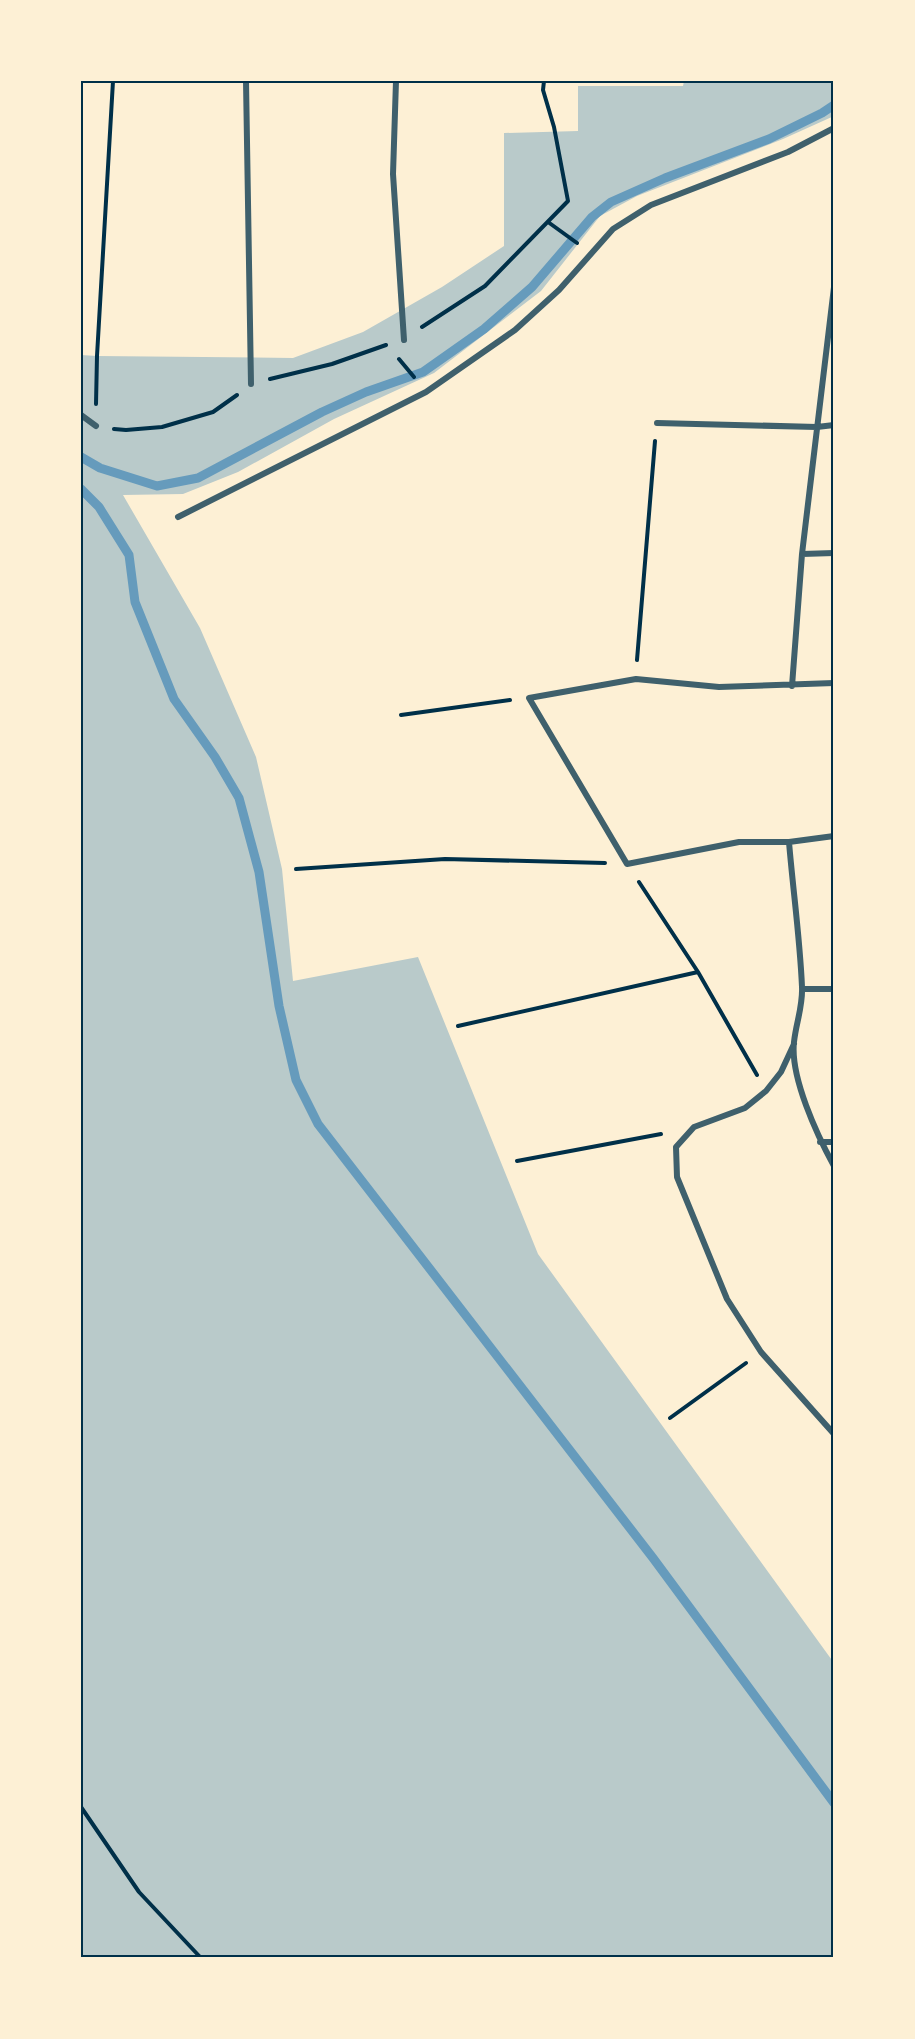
<svg xmlns="http://www.w3.org/2000/svg" width="915" height="2039" font-family="Inter,sans-serif">
<style>
.green{fill:#b9caca}
.lines{fill:none;stroke-linecap:round;stroke-linejoin:round}
.stream{stroke:#669bbc;stroke-width:9}
.path{stroke:#003049;stroke-width:4}
.minor{stroke:#3f606c;stroke-width:6}
.neatline{fill:none;stroke:#003049;stroke-width:2}
</style>
<rect width="100%" height="100%" fill="#fdf0d5"/>
<!-- green -->
<path class="green" d="M684 81H834V116L783 139 637 196 600 216 541 291 434 373 334 419 238 472 183 494 123 495 200 628 256 757 282 869 293 981 418 957 538 1254 834 1663V1958H81V355L97 356 293 358 363 332 442 287 504 246V133L578 131V86H683Z"/>
<g class="lines">
<!-- stream -->
<path class="stream" d="M81 457 100 468 157 486 198 478 322 412 366 392 423 372 484 329 532 287 592 217 611 202 665 178 769 139 822 113 834 105
M81 489 99 507 129 555 135 602 174 699 215 757 239 798 259 872 279 1006 296 1080 318 1124 653 1558 834 1803"/>
<!-- path -->
<path class="path" d="M548 222 577 243
M422 327 485 286 568 201 554 127 543 90 544 81
M399 359 414 377
M270 379 332 364 386 345
M96 404 97 356 113 81
M114 429 126 430 162 427 213 412 237 395
M637 660 655 441
M401 715 510 700
M296 869 445 859 605 863
M639 882 698 972 757 1075
M458 1026 698 972
M517 1161 661 1134
M670 1418 746 1363
M81 1807 139 1892 201 1958"/>
<!-- minor -->
<path class="minor" d="M246 81 251 384
M396 81 393 174 404 340
M81 415 96 426
M657 423 817 427 834 425
M178 517 426 392 515 330 559 290 613 229 651 205 788 152 834 128
M802 554 834 553
M834 683 719 687 636 679 529 698 627 864 739 842H789L834 836
M792 686 802 554 834 287
M789 842C793 890 800 939 802 987 803 1006 796 1023 794 1042 790 1077 817 1135 834 1166
M802 989H834
M794 1044 781 1072 766 1091 745 1108 694 1127 676 1147 677 1177 727 1299 761 1352 834 1434
M820 1142H834"/>
</g>
<!-- border -->
<rect width="915" height="2039" fill="none" stroke="#fdf0d5" stroke-width="165"/>
<rect x="82" y="82" width="750" height="1874" class="neatline"/>
</svg>
